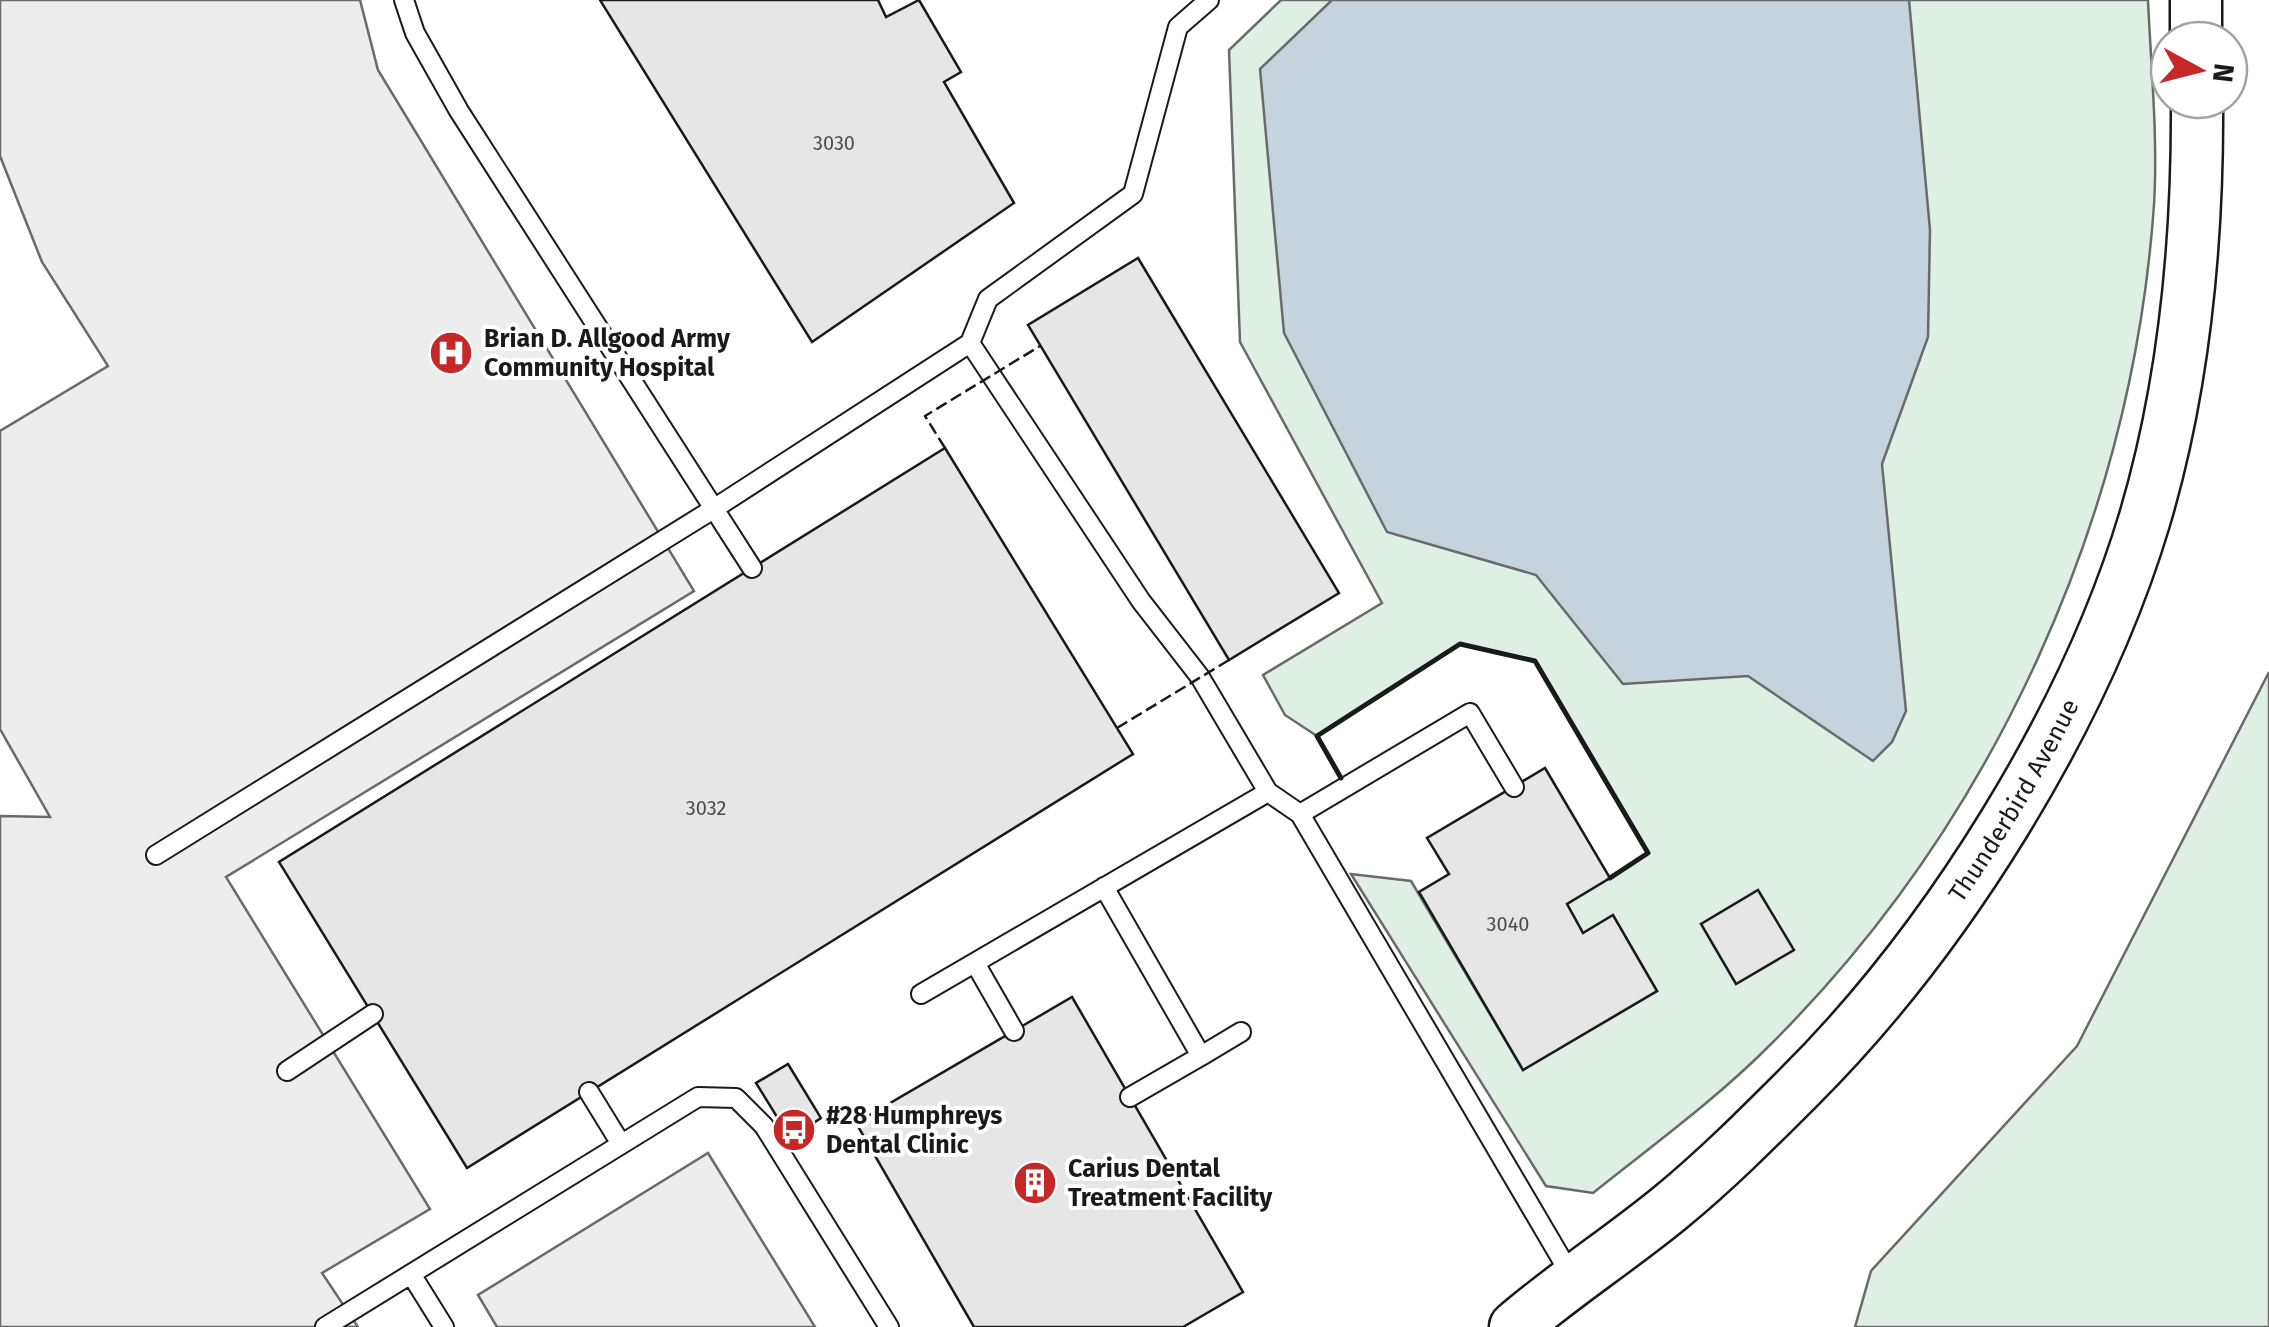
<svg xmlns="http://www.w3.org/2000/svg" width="2269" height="1327" font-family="'Fira Sans',sans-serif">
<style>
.green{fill:#e0efe3;stroke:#6a6a6a;stroke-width:2.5}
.parking{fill:#ededed;stroke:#6a6a6a;stroke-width:2.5}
.water{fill:#c6d2dc;stroke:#6a6a6a;stroke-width:2.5}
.building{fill:#e6e6e6;stroke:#1a1a1a;stroke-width:2.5}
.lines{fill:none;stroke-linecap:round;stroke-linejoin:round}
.service-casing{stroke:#1a1a1a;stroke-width:22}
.secondary-casing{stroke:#1a1a1a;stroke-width:55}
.service{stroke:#fff;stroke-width:18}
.secondary{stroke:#fff;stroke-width:50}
.fence{stroke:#1a1a1a;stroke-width:2.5;stroke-dasharray:12 5;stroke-linecap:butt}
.wall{stroke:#1a1a1a;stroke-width:5}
.labels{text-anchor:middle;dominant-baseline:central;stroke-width:8;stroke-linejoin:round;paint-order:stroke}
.number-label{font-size:20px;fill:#4d4d4d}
.poi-label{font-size:25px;font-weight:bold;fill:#1a1a1a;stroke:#fff;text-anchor:start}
.street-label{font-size:25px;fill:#1a1a1a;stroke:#fff}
</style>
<rect width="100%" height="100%" fill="#fff"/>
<!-- green -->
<path class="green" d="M1281 0H2148C2151 68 2158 137 2154 205 2132 517 1994 821 1773 1042 1718 1098 1653 1145 1593 1193L1546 1186 1351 874 1411 881 1523 1070 1657 991 1613 916 1583 933 1567 904 1648 853 1535 661 1460 644 1317 736 1285 715 1263 675 1382 603 1240 342 1229 50Z
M2269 672V1327H1855L1871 1271 2077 1046Z"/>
<!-- parking -->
<path class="parking" d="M0 0H360L378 70 694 591 226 877 430 1209 322 1273 358 1327H0V816L50 817 0 729V431L108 366 42 262 0 156Z
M708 1153 815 1327H497L478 1295Z"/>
<!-- water -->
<path class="water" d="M1332 0H1909L1930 230 1928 337 1882 464 1906 711 1892 742 1873 761 1748 676 1623 684 1536 575 1387 532 1284 333 1260 69Z"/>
<!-- building -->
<path class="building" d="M600 0H878L886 17 919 0 961 72 944 82 1014 203 812 342Z
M1138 258 1339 593 1229 660 1028 325Z
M945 448 1133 754 467 1168 279 862Z
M1545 768 1610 878 1567 904 1583 933 1613 915 1657 991 1523 1070 1419 892 1449 874 1427 838Z
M1758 890 1794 950 1736 984 1701 924Z
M1072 997 1243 1292 1183 1327H974L856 1123Z
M788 1064 821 1118 790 1138 756 1083Z"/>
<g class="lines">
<!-- service casing -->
<g class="service-casing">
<path id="service" d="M404 0 415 33 459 111 752 568
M970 343 1141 601 1200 677 1268 792 1300 814 1572 1277
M1300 814 1470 713 1514 787
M156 855 715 508 970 343 988 299 1133 194 1178 27 1209 0
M1104 887 1201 1056 1241 1032
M975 963 1014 1031
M921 994 1268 792
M287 1071 373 1014
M589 1092 621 1144
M1130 1097 1201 1056
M411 1274 444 1327
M325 1327 698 1097 736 1098 764 1126 889 1327"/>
</g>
<!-- secondary casing -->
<g class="secondary-casing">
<g id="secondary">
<path d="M2196 0V40"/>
<path id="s1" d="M1515 1327C1565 1284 1620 1249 1671 1207 1715 1171 1757 1129 1798 1088 1946 941 2085 719 2145 518 2185 383 2198 241 2197 100"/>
</g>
</g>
<!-- service -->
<use href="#service" class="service"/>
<!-- secondary -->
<use href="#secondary" class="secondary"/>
<!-- fence -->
<path class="fence" d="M945 448 925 416 1040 346
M1117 728 1229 660"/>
<!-- wall -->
<path class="wall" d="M1341 778 1317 736 1460 644 1535 661 1648 853 1610 878"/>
</g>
<!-- icons -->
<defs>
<g id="hospital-disc" transform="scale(2.25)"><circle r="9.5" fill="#c62828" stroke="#fff"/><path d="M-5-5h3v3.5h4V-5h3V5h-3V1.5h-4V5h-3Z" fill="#fff"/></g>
<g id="bus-disc" transform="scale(2.25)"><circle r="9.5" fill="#c62828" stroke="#fff"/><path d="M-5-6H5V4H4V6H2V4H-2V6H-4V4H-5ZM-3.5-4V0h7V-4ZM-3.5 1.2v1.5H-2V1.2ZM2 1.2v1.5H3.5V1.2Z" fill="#fff"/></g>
<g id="building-disc" transform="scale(2.25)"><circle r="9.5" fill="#c62828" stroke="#fff"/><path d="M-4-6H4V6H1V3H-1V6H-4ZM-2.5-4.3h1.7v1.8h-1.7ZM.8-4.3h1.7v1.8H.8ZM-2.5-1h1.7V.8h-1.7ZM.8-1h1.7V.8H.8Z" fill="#fff"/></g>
</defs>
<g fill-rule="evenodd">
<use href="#hospital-disc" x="451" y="353"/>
<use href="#bus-disc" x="794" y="1130"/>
<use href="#building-disc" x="1035" y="1183"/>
</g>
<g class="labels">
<!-- number labels -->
<g class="number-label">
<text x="834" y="143">3030</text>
<text x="706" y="808">3032</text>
<text x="1508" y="924">3040</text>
</g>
<!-- poi labels -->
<g class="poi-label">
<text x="484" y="339">Brian D. Allgood Army<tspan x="484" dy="29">Community Hospital</tspan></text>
<text x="826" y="1116">#28 Humphreys<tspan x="826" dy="29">Dental Clinic</tspan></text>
<text x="1068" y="1169">Carius Dental<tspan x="1068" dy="29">Treatment Facility</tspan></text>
</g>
<!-- street labels -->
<g class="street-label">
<text stroke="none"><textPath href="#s1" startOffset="732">Thunderbird Avenue</textPath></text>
</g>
</g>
<!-- north arrow -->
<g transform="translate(2199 70) rotate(97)"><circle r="48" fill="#ffffff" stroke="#a3a3a3" stroke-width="2.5"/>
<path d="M0-8L18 38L0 25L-18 38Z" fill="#c62828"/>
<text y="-15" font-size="28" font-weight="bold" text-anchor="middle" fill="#1a1a1a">N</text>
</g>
</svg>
